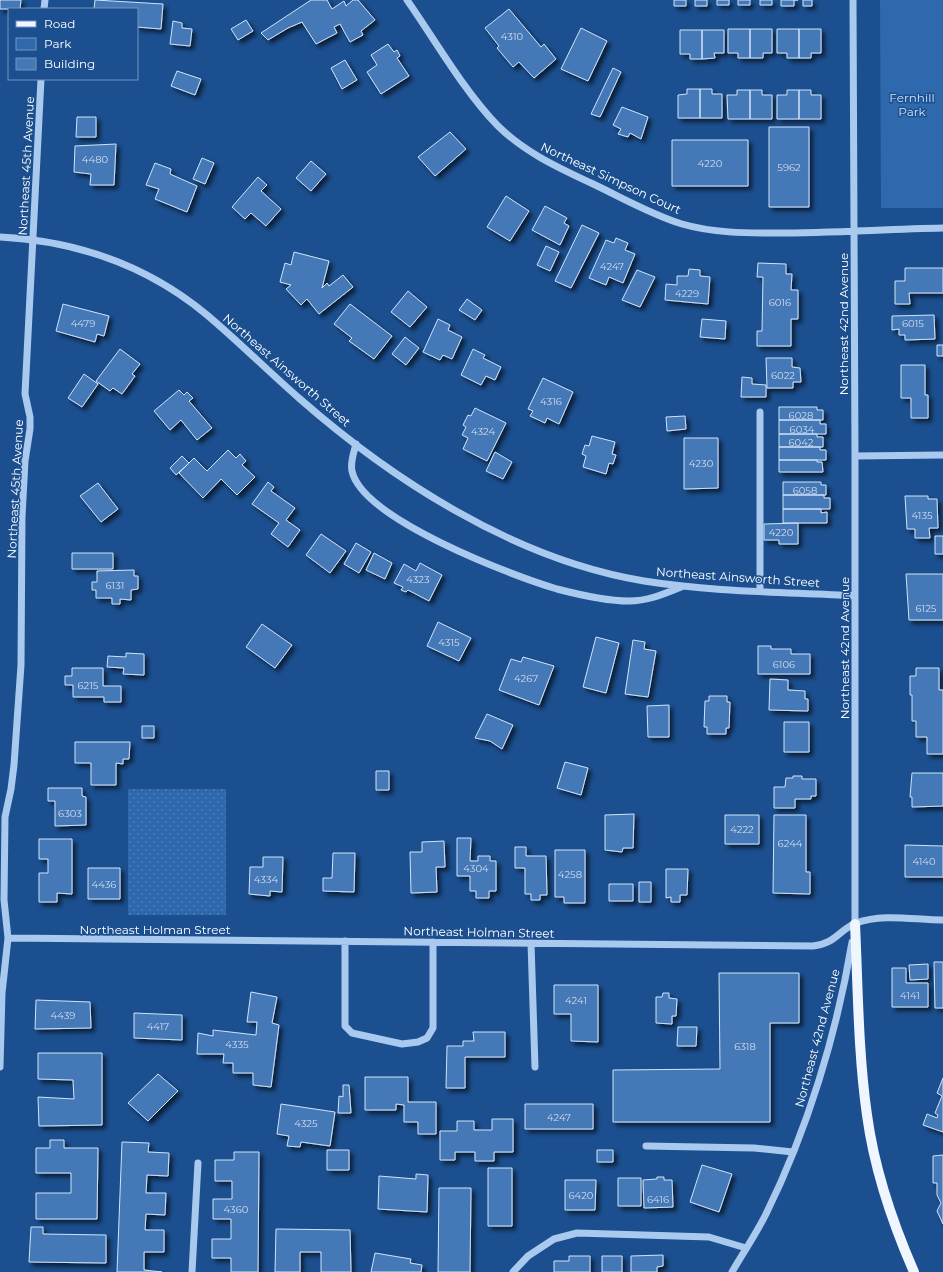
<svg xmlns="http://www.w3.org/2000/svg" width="943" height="1272" font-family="Montserrat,sans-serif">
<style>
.grass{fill:url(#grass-dots)}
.park{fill:#2e69ad}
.building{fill:#4478b7;stroke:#cfe3fa;filter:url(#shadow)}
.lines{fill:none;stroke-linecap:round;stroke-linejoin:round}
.minor{stroke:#a9c9ee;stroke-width:7}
.major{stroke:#f0f6ff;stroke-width:10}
.labels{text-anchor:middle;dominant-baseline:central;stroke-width:3;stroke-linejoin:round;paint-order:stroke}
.number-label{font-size:10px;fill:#d0dded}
.park-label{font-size:12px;fill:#cfe3fa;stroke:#1b4f8f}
.street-label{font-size:12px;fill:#fff;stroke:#1b4f8f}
</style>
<defs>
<pattern id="grass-dots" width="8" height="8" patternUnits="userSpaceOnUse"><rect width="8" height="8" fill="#2e69ad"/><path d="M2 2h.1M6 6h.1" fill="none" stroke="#4d80b9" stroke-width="1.8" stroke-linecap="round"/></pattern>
<filter id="shadow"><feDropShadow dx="3.5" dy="3.5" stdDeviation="2" flood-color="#0009"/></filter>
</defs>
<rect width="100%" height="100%" fill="#1b4f8f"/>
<!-- grass -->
<path class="grass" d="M128 789H226V915H128Z"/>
<!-- park -->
<path class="park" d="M880 0H943V208H881Z"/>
<!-- building -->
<path class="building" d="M0 0H21L20 9H0Z
M95 0 163 4 161 29 137 27V9H94Z
M311 0H327L332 9 344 1 346 6 353 0H358L375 20 361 31 363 35 350 42 340 24 334 27 337 33 316 44 302 22 288 28 268 40 261 33Z
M674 0H686V6H674Z
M695 0H707V6H695Z
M717 0H729V5H717Z
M738 0H750V5H738Z
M760 0H772V5H760Z
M781 0H798H794V6H781Z
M803 0H812V6H803Z
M509 9 541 47 544 44 556 59 534 78 519 62 513 67 497 48 499 46 485 28Z
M246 20 253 31 238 40 231 29Z
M173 21 182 23V28L192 29 190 46 170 44Z
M581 28 607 41 588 81 561 69Z
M728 29H750V58H738V53H728Z
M750 29H772V53H763V58H750Z
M777 29H799V58H787V53H777Z
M799 29H821V53H811V58H799Z
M680 30H702V59H690V54H680Z
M702 30H724V53H714L715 58 702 59Z
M388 44 394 52 397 50 400 56 397 58 409 76 381 94 367 72 377 65 371 55Z
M345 60 357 80 342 89 331 68Z
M613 68 621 72 600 117 591 114Z
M177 71 201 79 195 95 171 86Z
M687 89H700V118H678V95L687 94Z
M700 89H712V94H722V118H700Z
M737 90H750V119H728L727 95H737Z
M750 90H762V95H772V119H750Z
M787 90H799V119H777V95H787Z
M799 90H811V95H821V119H799Z
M622 107 648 117 641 139 630 133 628 137 618 134 621 129 613 125Z
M77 117H96V137H76Z
M769 127H809V207H769Z
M450 132 466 149 435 176 418 157Z
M672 140H748V186H672Z
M116 144 114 185H90L91 174 74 172 75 146Z
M202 158 214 163 205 184 193 179Z
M311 161 326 174 311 191 296 178Z
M155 163 171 169 170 174 197 186 187 212 155 199 159 189 146 185Z
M258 177 267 185 261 191 281 209 266 226 251 213 245 219 232 207Z
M506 196 529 211 510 241 487 227Z
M545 206 567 218 564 223 569 226 560 245 532 230Z
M582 225 599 233 571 288 555 281Z
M616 238 628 243 625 250 635 254 623 283 609 277 606 285 589 278 606 240 614 243Z
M546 246 559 252 550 271 537 265Z
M294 252 329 261 322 288 327 283 329 286 343 275 353 287 319 314 307 299 301 305 286 289 291 285 280 282 285 263 291 265Z
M758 263 786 264V274H792L791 290H798V319H791V346H757V331H762L763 277H757Z
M905 268H943V293H909L910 304H895V281H905Z
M689 269 700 270V276L710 277 708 304 665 300 666 284 677 285V276H688Z
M637 270 655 277 640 307 622 300Z
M408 291 427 307 410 327 391 312Z
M467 299 482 310 475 320 459 310Z
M63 304 109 316 104 336 97 334 95 342 56 331Z
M350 304 392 336 374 359 349 341 352 338 334 324Z
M934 315 935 339 905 340V335H899V329L892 330V316Z
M438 319 450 325 448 330 462 337 452 359 443 355 440 360 423 352Z
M702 319 726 321 725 339 700 337Z
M405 337 419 348 406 365 392 354Z
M937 345H943V356H937Z
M120 349 140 364 132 374 135 376 122 394 113 388 110 391 96 381Z
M473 349 485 355 483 358 501 367 495 380 486 376 481 385 461 375Z
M766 358H792V367L800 368 801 382H793V388H767Z
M901 365H925V395H928V418H911V398H901Z
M84 374 98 384 82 407 68 398Z
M742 377 752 378V384L766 385V397H741Z
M543 378 573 392 559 424 547 418 545 423 530 416 533 411 528 409Z
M179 390 184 395 187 392 193 398 189 401 212 428 197 440 181 420 170 430 154 411Z
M779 407H817V410H823V420H779Z
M475 408 506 423 487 461 463 449 468 438 462 435 466 427 463 425 468 415 471 416Z
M685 416 686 429 667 431 666 417Z
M779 420H820V424H826V434H779Z
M779 434H817V437H823V447H779Z
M592 436 615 442 612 454 616 455 613 464 609 463 606 474 583 467 586 456 582 454 585 445 589 446Z
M684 438H718V488L684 489Z
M779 447H820V450H826V460H779Z
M228 450 236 458 240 454 246 461 242 465 255 477 237 495 221 479 203 498 179 473 194 458 207 471Z
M495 452 512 462 503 479 486 471Z
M182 456 189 463 176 475 170 468Z
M779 460H817V462H822L823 472H779Z
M268 482 274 487 271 491 295 508 286 520 300 530 288 547 271 534 279 523 252 504Z
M783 482H821V485H826V495H783Z
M98 483 118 509 101 522 80 496Z
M783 495H824V498H830V509H783Z
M905 496H928V499H937L938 528H929L930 538H915V529H907Z
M783 509H821V513L827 512V523H783Z
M798 523V544H779V540H764V524Z
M321 534 346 551 330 573 306 555Z
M935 536H943V554H935Z
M356 543 371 552 359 573 344 564Z
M72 553H113V569H72Z
M374 553 392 563 385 579 366 570Z
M420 563 442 575 429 601 408 590 406 592 401 590 403 587 394 583 404 564 416 571Z
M134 570V576H138V589L131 590V600L120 599V604H112V598H96V590H92V582H97V571Z
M906 574H943V620H909Z
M438 622 471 638 459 661 427 646Z
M262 624 292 645 275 668 246 647Z
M596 637 619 643 606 693 583 687Z
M633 640 645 642 644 649 656 651 648 697 625 694Z
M758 646H771V649H791V654H810V674H758Z
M126 653 144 654V675L123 674 124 668 107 667 108 656 126 657Z
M523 657 554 666 539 705 499 690 511 659 521 662Z
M72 668H103V686H121V702H104V697H73V685H65V676H72Z
M916 668H939V690H943V754H927V737H916V721H912V695H910V676H916Z
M770 679 788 680V690L805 691V699H808V711L769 710Z
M709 696H727V702H730L729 728H726V734H707V727H704L705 701H709Z
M669 705V737H648L647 706Z
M487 714 513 725 502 749 490 741 475 738Z
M784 722H809V752H784Z
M142 726H154V738H142Z
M75 742H130L129 759H123V764L116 763V785H91V763H75Z
M565 762 588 768 581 795 557 788Z
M376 771H389V790H376Z
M912 773H943V806L912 807V797H910Z
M793 776H802V779H816V796H811V799H795V808H774V787H785L786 778H793Z
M48 788H82V796L86 797V825L55 826V801H48Z
M634 814 633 848H623L622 852 605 850V815Z
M725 815H759V844H725Z
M774 815H806V872H810V894L773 893Z
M457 838H471L470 861H478V856H490V861H496V891H489V898H476V891H470V876H457Z
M39 839H72V894L57 893V902H39V873H48V859H39Z
M444 841 445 867H436L437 892 411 893 410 852H422V842Z
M905 845 943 846V877H905Z
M515 847H526V856H546L547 895H540V900H531V894H525V868H515Z
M555 850H585V903H564V897H555Z
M333 853H355L354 892 323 891V878H332Z
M263 857H283L282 892 270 891V896L249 894 250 867H263Z
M88 868H120V899H88Z
M666 869H688L687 895H680V902H671V897L666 898Z
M639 882H651V902H639Z
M609 884H633V901H609Z
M934 962H943V1008H935Z
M928 964V979L910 980 909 965Z
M892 968H906V983H928V1007H892Z
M719 973H799V1023H770V1122H613V1070L720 1069Z
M554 985H598V1042L571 1041V1014H554Z
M251 992 277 997 272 1023 279 1025 271 1087 253 1085V1073H233V1063H223L224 1054H197L198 1033 213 1036V1030L256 1035 257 1022H247Z
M663 993H669V998L677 999 676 1016H672V1024L656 1023V997H662Z
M36 1000 90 1002 91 1028 35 1029Z
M134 1013 182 1015V1040L134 1038Z
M678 1027H697L696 1046H677Z
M473 1032H505V1057H465V1088H446L447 1046H463V1041H474Z
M38 1053H102V1125L39 1126 38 1097 74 1099 73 1080 38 1079Z
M158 1074 178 1091 148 1121 128 1103Z
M365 1077H408V1102H436V1134H418V1122H404V1105L396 1104V1110H365Z
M943 1078V1132L923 1125 927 1114 937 1118 938 1115 935 1113 942 1096 937 1093Z
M343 1085H349L351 1113H338L339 1096 343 1097Z
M281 1104 335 1112 330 1146 301 1142 300 1147 287 1146 289 1136 277 1134Z
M525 1104H593V1129H525Z
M492 1119H513V1152H494V1161H475V1152H455V1160H440V1131H457V1121H474V1130H492Z
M50 1140H64V1148H98L97 1219H36V1193H71V1173H36V1148H50Z
M122 1142 149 1143 148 1152 169 1153 168 1176 147 1175 146 1193H166L165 1215 146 1214 145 1230H164V1252H144V1270L162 1272H117Z
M327 1150H349V1170H327Z
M597 1150H613V1162H597Z
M234 1152H259L258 1272H231V1258H212V1239H231V1219H213V1199H232V1181H215V1160H234Z
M943 1155V1224L937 1211 941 1203 937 1195V1183H933V1156Z
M702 1165 732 1174 719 1212 690 1202Z
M488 1168H512V1226H488Z
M416 1174 428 1175 427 1212 378 1209 379 1176 416 1179Z
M657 1177H664V1180H672L673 1207 644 1208 643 1180 657 1179Z
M618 1178H641V1206H618Z
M565 1180H596L595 1210H565Z
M439 1188H471L470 1272H438Z
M31 1227H43V1234L106 1235V1263L29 1262Z
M276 1229 350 1230 351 1272H321V1252H300V1272H275Z
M375 1253 411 1259 410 1263 422 1265 421 1272H371Z
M663 1255V1266L657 1267V1272H631V1256Z
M569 1256H590V1272H554V1261H569Z
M602 1256H622V1272H602Z"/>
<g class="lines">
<!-- minor -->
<path class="minor" d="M407 0C435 40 464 91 497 125 524 152 557 167 591 183 621 197 650 214 682 224 713 233 745 233 776 233 832 233 887 229 943 228
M853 0 855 456V928
M44 9 45 0
M0 237C77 241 147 265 207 315 239 342 269 372 300 399 348 441 401 480 456 511 514 544 578 570 644 581 714 592 785 592 855 596
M356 444C354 452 350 462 352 471 362 519 513 576 557 589 580 595 605 601 629 601 648 601 664 594 681 587
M855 456 943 455
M760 591V412
M8 938 813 946C835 944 839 930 856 923 884 913 914 920 943 920
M345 941V1026L352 1033 402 1044 418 1042 427 1038 433 1028V942
M531 943 535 1067
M0 1067 2 993 8 938 4 900 5 817 11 789 14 765 21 665 22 517 25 461 30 429V417L25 394 41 79
M646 1146 754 1148 793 1152
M192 1272 198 1163
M513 1272 528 1256 554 1239 577 1233 709 1237 746 1248
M732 1272C743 1253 756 1234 766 1214 807 1131 837 1033 852 942"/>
<!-- major -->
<path class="major" d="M855 924C858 987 858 1052 867 1115 874 1167 893 1224 914 1272"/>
</g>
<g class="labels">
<!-- number labels -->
<g class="number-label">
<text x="512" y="36">4310</text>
<text x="95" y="159">4480</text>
<text x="710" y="163">4220</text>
<text x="789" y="167">5962</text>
<text x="612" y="266">4247</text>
<text x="687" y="293">4229</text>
<text x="780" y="302">6016</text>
<text x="83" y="323">4479</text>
<text x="913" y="323">6015</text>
<text x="783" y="375">6022</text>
<text x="551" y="401">4316</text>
<text x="801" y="415">6028</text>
<text x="802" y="429">6034</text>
<text x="483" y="431">4324</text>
<text x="801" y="442">6042</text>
<text x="701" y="463">4230</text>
<text x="805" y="490">6058</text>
<text x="922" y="515">4135</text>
<text x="781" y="532">4220</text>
<text x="418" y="579">4323</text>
<text x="115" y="585">6131</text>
<text x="926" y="608">6125</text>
<text x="449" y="642">4315</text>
<text x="784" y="664">6106</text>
<text x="526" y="678">4267</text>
<text x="88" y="685">6215</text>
<text x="70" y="813">6303</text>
<text x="742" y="829">4222</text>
<text x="790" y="843">6244</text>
<text x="924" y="861">4140</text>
<text x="476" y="868">4304</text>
<text x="570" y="874">4258</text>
<text x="266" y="879">4334</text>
<text x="104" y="884">4436</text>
<text x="910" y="995">4141</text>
<text x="576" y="1000">4241</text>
<text x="63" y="1015">4439</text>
<text x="158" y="1026">4417</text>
<text x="237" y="1044">4335</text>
<text x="745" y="1046">6318</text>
<text x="559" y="1117">4247</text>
<text x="306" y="1123">4325</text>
<text x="581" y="1195">6420</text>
<text x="658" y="1199">6416</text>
<text x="236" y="1209">4360</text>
</g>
<!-- park labels -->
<g class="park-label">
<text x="912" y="97">Fernhill<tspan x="912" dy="14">Park</tspan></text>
</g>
<!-- street labels -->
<g class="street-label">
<text transform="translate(26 166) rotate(-87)">Northeast 45th Avenue</text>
<text transform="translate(611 178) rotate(25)">Northeast Simpson Court</text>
<text transform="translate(843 324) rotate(-90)">Northeast 42nd Avenue</text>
<text transform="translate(287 370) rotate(41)">Northeast Ainsworth Street</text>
<text transform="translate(15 489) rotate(-87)">Northeast 45th Avenue</text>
<text transform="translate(738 577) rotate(4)">Northeast Ainsworth Street</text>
<text transform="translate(844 648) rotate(-90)">Northeast 42nd Avenue</text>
<text x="155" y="929">Northeast Holman Street</text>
<text transform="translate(479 932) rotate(1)">Northeast Holman Street</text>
<text transform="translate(817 1038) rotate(-75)">Northeast 42nd Avenue</text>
</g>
</g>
<!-- legend -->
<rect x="8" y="8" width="130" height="72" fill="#1b4f8f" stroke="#7695bc"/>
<rect x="16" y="21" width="20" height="6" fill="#f0f6ff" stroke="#7695bc"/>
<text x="44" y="28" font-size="12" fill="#ffffff">Road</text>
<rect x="16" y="38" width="20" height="12" fill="#2e69ad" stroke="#7695bc"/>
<text x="44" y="48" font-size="12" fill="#ffffff">Park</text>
<rect x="16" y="58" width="20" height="12" fill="#4478b7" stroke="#7695bc"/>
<text x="44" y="68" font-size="12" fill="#ffffff">Building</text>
</svg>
